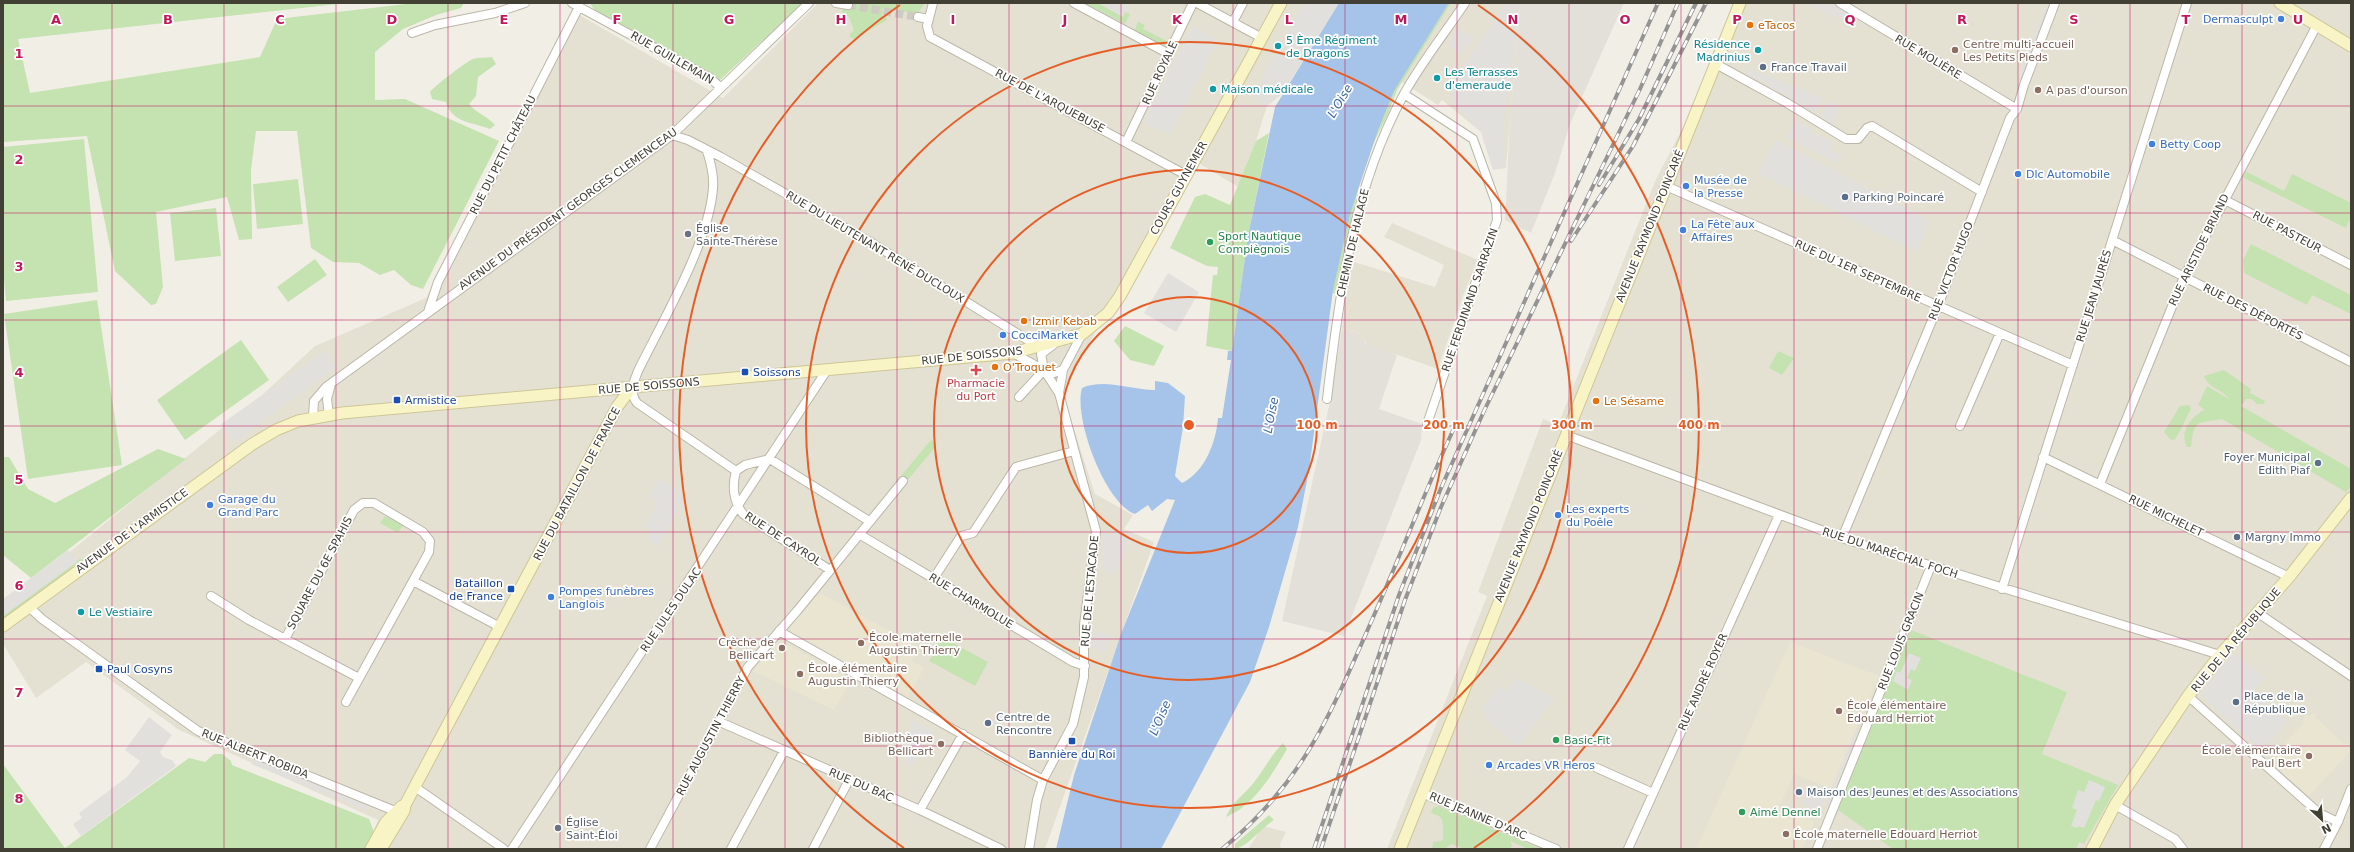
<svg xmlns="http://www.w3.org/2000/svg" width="2354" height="852" font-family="'DejaVu Sans',sans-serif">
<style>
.residential{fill:#e4e1d3}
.industrial{fill:#e3e0da}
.education{fill:#e9e5d0}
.green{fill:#c5e2b1}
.parking{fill:#e2e0dd}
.water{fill:#a6c4e9}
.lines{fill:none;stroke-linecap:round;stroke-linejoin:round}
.street-tunnel{stroke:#ceccc2;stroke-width:8;stroke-dasharray:8 4;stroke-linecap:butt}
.street-casing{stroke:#bbb7a8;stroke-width:10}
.secondary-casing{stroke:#cdc698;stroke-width:13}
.street{stroke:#fff;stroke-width:8}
.secondary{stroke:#f9f4c6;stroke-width:11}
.rail-casing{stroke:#949494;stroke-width:4}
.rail{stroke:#fff;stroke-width:2.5;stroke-dasharray:8;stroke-linecap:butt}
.grid{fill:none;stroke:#c2185b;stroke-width:1;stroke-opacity:0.55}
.ring{fill:none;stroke:#e65e27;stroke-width:2}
.shop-dot{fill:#3f7fe0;stroke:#fff;stroke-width:1.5}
.food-dot{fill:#e8710a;stroke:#fff;stroke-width:1.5}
.culture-dot{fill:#0f9aa8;stroke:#fff;stroke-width:1.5}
.education-dot{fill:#8d6e63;stroke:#fff;stroke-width:1.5}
.service-dot{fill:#5c6f8a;stroke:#fff;stroke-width:1.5}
.worship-dot{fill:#6b7280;stroke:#fff;stroke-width:1.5}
.leisure-dot{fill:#2e9e5b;stroke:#fff;stroke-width:1.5}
.health-dot{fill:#e0444e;stroke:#fff;stroke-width:1.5}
.transit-dot{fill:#1a4fb4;stroke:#fff;stroke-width:1.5}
.labels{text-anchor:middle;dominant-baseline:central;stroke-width:3.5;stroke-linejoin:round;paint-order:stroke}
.shop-label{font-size:11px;fill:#366cbe;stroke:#fff;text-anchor:start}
.food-label{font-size:11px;fill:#c56008;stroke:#fff;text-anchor:start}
.culture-label{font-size:11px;fill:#0d838f;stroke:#fff;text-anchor:start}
.education-label{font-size:11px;fill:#785e54;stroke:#fff;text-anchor:start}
.street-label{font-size:11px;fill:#423f35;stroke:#fff}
.service-label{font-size:11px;fill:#4e5e75;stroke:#fff;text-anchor:start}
.worship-label{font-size:11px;fill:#5b616d;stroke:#fff;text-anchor:start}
.leisure-label{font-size:11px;fill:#27864d;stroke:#fff;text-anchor:start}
.transit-label{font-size:11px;fill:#164399;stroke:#fff;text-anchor:start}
.health-label{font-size:11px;fill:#be3a42;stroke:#fff}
.water-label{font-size:12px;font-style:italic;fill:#3968a4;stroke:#fff}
.grid-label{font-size:13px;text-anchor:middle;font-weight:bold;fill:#c2185b;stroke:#fff;stroke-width:3.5;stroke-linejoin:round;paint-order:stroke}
.centre{fill:#e65e27;stroke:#fff;stroke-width:2}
.ring-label{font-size:12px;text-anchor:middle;font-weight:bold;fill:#e65e27;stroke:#fff;stroke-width:3.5;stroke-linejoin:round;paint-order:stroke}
</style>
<rect width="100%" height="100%" fill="#f1efe5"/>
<!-- residential -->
<path class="residential" d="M818 3H1332L1270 96 1256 141 1238 187 1192 159 1062 392 1095 494 1133 515 1124 529 1154 542 1045 849H366L378 820 179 730 86 662 36 698 3 644V603L39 577 260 397 315 346 426 298 578 14 723 98Z
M1449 3H1520L1506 168 1493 170 1481 132 1442 100 1438 105 1400 81Z
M1735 3H2351V849H1387L1487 596 1478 592 1543 419 1558 425 1656 179 1716 64Z
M1392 223 1478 260 1463 296 1438 369 1366 344V340L1360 339V334L1342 328 1351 261 1435 287 1444 265 1384 237Z
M1263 826 1286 832 1280 844 1281 849H1248Z"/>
<!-- industrial -->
<path class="industrial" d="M1520 3H1624L1570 124 1555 173 1531 233 1505 220 1510 119Z
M1342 328 1360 334V339L1366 340 1365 343 1397 355 1379 409 1422 424 1421 440 1344 636 1282 621 1330 401Z"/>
<!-- education -->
<path class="education" d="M820 593 919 647 912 661 924 668 908 697 790 631 789 628Z
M779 640 851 680 834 710 753 671Z
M1790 642 1879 676 1831 788 1794 774 1779 807 1814 821 1803 849H1696Z
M2313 713 2316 715 2315 717 2345 745 2347 743 2350 746 2349 748 2351 750 2308 797 2269 761 2304 722 2302 720 2306 715 2309 717Z"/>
<!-- green -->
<path class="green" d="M3 3H347L18 39 30 93 260 57 277 19 415 3H464L461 8 436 15 403 29 375 52V100L405 99 499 141 423 289 411 285 394 270 380 275 359 263 333 262 311 248 297 131H256L251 170 252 239 239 240 227 197 156 212 163 287 156 304 151 305 115 271 87 136 3 142Z
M590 3H803L719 81 595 11Z
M847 3H925L917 14 883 8 882 16H886L887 20 854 39 850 37V34L854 30 849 17 842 14V10Z
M1085 3H1098L1122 16 1125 12 1130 14 1125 24Z
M1449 3H1451L1397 90 1388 114 1368 154 1359 184 1336 294 1332 293 1351 201 1385 103Z
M1138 22 1145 25 1143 29 1167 41 1165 46 1134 31Z
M492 57 496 64 478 77 476 96 469 104C476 113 486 115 495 125L490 129C472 122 452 123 446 102L432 99 430 92C432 88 467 61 473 59 478 57 486 58 492 57Z
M1269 133 1248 236 1232 351 1206 346 1213 275H1217L1218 267 1207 266 1170 248 1195 197 1205 194 1230 205 1256 141Z
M84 139 98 292 6 301 3 267V147Z
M2245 171 2284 191 2292 174 2351 203V217L2346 228 2242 177Z
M298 179 303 224 257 229 253 184Z
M216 208 221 256 175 261 170 213Z
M2251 244 2351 295V314L2312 295 2307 305 2244 273 2243 260Z
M315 259 327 275 288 302 277 287Z
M97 300 122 465 28 479 4 314Z
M1125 326 1164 346 1154 366 1130 360 1114 341Z
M241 340 269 380 185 440 157 400Z
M1778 351 1794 358 1782 375 1769 368Z
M2224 370 2251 389 2250 393 2265 401 2264 404H2257L2252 399H2246L2241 406 2351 469V486L2346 492 2222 419C2197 424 2194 418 2191 447H2187C2179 433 2191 415 2205 410L2198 405 2207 386 2229 399C2221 388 2209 389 2204 376Z
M2189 405 2191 409C2185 419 2182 430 2174 440L2170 439 2164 432 2180 406Z
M931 440 937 445 906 482 900 477Z
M158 449 186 459 31 578 3 555V457H9L28 489 55 503Z
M385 516 403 525 398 533 380 523Z
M81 558V562L3 619V616Z
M1911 630 2067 692 2042 754 2118 785 2084 844 2079 842 2076 849H1893L1838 810Z
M942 637 988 662 975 686 929 661Z
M1283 743 1287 749C1272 775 1254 805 1226 817 1231 803 1246 793 1255 781 1265 768 1271 755 1283 743Z
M214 754H222L231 761 232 765 369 819 374 832 365 849H3V764L65 848 189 758 205 762Z
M1438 806 1541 849H1528L1510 841 1512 845 1510 849H1465L1451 844 1444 849H1432L1433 842 1442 841C1444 835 1443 834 1443 829 1442 817 1444 818 1431 813L1433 808Z
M1269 815 1274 820C1261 828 1249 846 1235 849V844Z"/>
<!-- parking -->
<path class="parking" d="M1098 3H1129L1123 17Z
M1303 3H1339L1283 93 1266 107 1254 98 1261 81Z
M1506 3H1520L1503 126 1505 167 1493 170 1481 132 1455 106 1450 85Z
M1802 3H1834L1856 18 1854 24Z
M2047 3H2051L2022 79 2019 76Z
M1193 26 1218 41 1170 135 1144 122Z
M1458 28 1474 38 1462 55 1447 44Z
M1747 68 1823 98 1817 112 1811 109 1809 113 1803 109 1804 105 1793 100 1792 102 1785 98 1786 95 1767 88 1769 84 1758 79 1756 82 1749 78 1750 75 1745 73Z
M1828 101 1840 106 1832 126 1827 123 1828 120 1821 118Z
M1796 120 1811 129 1810 132 1816 136 1818 134 1834 143 1830 149 1842 156 1836 163 1787 137Z
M1776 140 1930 221 1917 252 1758 173Z
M1168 273 1199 292 1176 332 1144 313Z
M325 351 336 367 234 442 221 424Z
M658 479 680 490 677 496 684 499 658 546 647 539 651 531 644 527 658 503 648 497Z
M1115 527 1132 536 1114 574 1101 569 1103 532 1112 536Z
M68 550 77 562 3 616V599Z
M1096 630 1111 636 1104 652 1091 647Z
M1909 653 1921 658 1915 671 1911 669 1907 678 1912 680 1908 690 1893 681 1897 671 1900 673Z
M2234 653 2265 677 2253 691 2287 721 2261 751 2200 694Z
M1517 678 1554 698 1518 746 1484 718 1487 713 1482 710 1498 686 1505 691Z
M149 717 172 735 160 752 163 757 172 760 176 766 81 836 73 824 82 818 79 813 127 777 140 761 125 750Z
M912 720 933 732 911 766 905 762Z
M1855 732 1859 737 1831 808 1827 801Z
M257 758 373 805 366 810 251 764Z
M2089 780 2105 787 2099 801 2096 800 2084 828 2078 826 2077 828 2071 826 2077 810 2072 808 2078 790 2084 792Z
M1810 785 1829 790 1820 811 1802 803Z"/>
<!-- water -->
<path class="water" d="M1339 3H1449L1394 91 1378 130 1350 214 1333 290 1309 470 1298 527 1269 627 1250 682 1161 849H1056L1074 775 1121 634 1175 500 1167 499 1152 511 1148 505 1135 514C1105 504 1073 417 1082 388 1104 378 1131 390 1155 390V381L1168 383 1185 396 1183 427 1175 476 1182 483C1205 472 1216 442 1218 418H1222L1231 360H1227L1228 351H1232L1248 236 1275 107Z"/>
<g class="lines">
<!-- street-tunnel -->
<path class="street-tunnel" d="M848 5 918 17"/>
<!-- street casing -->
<g class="street-casing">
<path id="street" d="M572 3 710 78 721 88
M836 3 848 5
M933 3 927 26 930 37 1186 175
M1074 3 1169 54
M1197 3 1262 38
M1840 3 2017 109
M918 17 929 19
M1233 22 1243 3
M412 33 435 25 495 13 525 3
M1716 64 1787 103 1846 139H1858L1867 128 1872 126 1982 192
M1404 94 1473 139 1496 203 1497 220 1427 424
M672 135 688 140 721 157 867 240 1039 347
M1126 142 1193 3
M707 151C711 163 714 175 713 188 709 243 663 320 638 371 633 384 629 392 637 403L736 471
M1666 186 2073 365
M2223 199 2351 265
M2112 240 2351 362
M428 312 438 282 579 7
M1053 345 1041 354 1044 370 1059 393
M1013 353 1051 374 1063 370
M1019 397 1044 370
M1327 399C1339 295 1353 187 1404 94 1421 63 1445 33 1465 3
M329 415 327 399 331 384
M313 417 314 401 326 387 672 135 809 3
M1960 426 2000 333
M1566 435 1848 540 2220 655
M2043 457 2289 577
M2100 484 2184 277 2317 25
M859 534 1073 662 1085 666
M1842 538 1938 306 2010 118 2017 109 2024 85 2055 3
M830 570 743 514C733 501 732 486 736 471L745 465 770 459 869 521
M934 578 961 536 973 533 1016 467 1074 451
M413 581 500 627
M2002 589 2187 3
M211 596 249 620 359 678
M29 607 42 619 198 731 395 811
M2258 613 2351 676
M779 631 1043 780
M285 639 354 510 363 503H374L423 532 430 541 429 552 346 702
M2188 696 2319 813 2338 822
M720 722 920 810 1001 849
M1597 768 1653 793
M415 787 504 849
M1422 793 1556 849
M2115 805 2175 839 2183 849
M920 810 963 734
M512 849 827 370
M650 849 748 667 797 611 903 481
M731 849 784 751
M813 849 849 780
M1029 849 1037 800 1043 780 1073 724 1084 677V625L1096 531 1059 393 1063 370 1082 334
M1628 849 1779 515
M1817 849 1931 566
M2324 849 2338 822 2351 789"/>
</g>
<!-- secondary casing -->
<g class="secondary-casing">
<path id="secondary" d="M2280 3 2351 46
M3 626 251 445 276 430 298 421 342 413 1013 353 1082 334 1108 313 1120 296 1281 3
M371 849 386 822 402 806
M381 849 404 811 405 805 617 407 632 387
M1400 849 1740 3
M2092 849 2115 805 2188 696 2220 655 2289 577 2351 498"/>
</g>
<!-- street -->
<use href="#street" class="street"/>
<!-- secondary -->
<use href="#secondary" class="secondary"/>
<!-- rail casing -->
<g class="rail-casing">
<path id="rail" d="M1599 185 1639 119 1696 3
M1571 241 1633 146 1706 3
M1222 849C1300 786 1329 718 1368 629 1398 562 1424 493 1455 426
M1314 849 1399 595 1441 488 1658 3
M1321 849 1405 600 1441 507 1484 411 1640 89 1678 3"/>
</g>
<!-- rail -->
<use href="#rail" class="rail"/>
</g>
<!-- grid -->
<path class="grid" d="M112 3V849M224 3V849M336 3V849M448 3V849M560 3V849M673 3V849M785 3V849M897 3V849M1009 3V849M1121 3V849M1233 3V849M1345 3V849M1457 3V849M1569 3V849M1681 3V849M1794 3V849M1906 3V849M2018 3V849M2130 3V849M2242 3V849M3 106H2351M3 213H2351M3 320H2351M3 426H2351M3 532H2351M3 639H2351M3 746H2351"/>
<!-- distance rings -->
<g class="ring">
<circle cx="1189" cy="425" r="128"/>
<circle cx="1189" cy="425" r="255"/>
<circle cx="1189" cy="425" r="383"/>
<path d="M904 848A510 510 0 0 1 900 5M1478 5A510 510 0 0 1 1474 848"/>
</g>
<!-- markers -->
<g class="shop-dot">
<circle cx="2281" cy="19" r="4"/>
<circle cx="2152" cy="144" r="4"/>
<circle cx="2018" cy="174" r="4"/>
<circle cx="1686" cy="186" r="4"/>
<circle cx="1683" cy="230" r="4"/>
<circle cx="1003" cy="335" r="4"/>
<circle cx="210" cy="505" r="4"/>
<circle cx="1558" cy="515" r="4"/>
<circle cx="551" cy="597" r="4"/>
<circle cx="1489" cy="765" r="4"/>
</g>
<g class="food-dot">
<circle cx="1750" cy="25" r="4"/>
<circle cx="1024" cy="321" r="4"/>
<circle cx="995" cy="367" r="4"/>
<circle cx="1596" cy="401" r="4"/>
</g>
<g class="culture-dot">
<circle cx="1278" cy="46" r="4"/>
<circle cx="1758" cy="50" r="4"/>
<circle cx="1437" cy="78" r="4"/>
<circle cx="1213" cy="89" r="4"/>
<circle cx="81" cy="612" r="4"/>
</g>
<g class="education-dot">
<circle cx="1955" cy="50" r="4"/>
<circle cx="2038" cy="90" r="4"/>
<circle cx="861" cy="643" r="4"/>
<circle cx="782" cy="648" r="4"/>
<circle cx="800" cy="674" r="4"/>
<circle cx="1839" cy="711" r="4"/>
<circle cx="941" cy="744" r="4"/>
<circle cx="2309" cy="756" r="4"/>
<circle cx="1786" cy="834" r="4"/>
</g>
<g class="service-dot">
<circle cx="1763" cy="67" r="4"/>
<circle cx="1845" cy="197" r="4"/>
<circle cx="2318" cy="463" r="4"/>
<circle cx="2237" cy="537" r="4"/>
<circle cx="2236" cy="702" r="4"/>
<circle cx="988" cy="723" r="4"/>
<circle cx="1799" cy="792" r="4"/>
</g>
<g class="worship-dot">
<circle cx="688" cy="234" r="4"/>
<circle cx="558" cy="828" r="4"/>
</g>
<g class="leisure-dot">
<circle cx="1210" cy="242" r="4"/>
<circle cx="1556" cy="740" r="4"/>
<circle cx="1742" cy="812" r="4"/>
</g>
<path class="health-dot" d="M974 364h4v4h4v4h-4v4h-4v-4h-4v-4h4z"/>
<g class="transit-dot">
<rect x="741" y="368" width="8" height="8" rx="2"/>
<rect x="393" y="396" width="8" height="8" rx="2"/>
<rect x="507" y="585" width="8" height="8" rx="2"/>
<rect x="95" y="665" width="8" height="8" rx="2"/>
<rect x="1068" y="737" width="8" height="8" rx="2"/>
</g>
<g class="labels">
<!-- shop labels -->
<g class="shop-label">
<text x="2273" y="19" text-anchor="end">Dermasculpt</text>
<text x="2160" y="144">Betty Coop</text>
<text x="2026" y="174">Dlc Automobile</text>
<text x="1694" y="180">Musée de<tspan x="1694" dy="13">la Presse</tspan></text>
<text x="1691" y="224">La Fête aux<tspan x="1691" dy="13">Affaires</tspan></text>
<text x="1011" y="335">CocciMarket</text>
<text x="218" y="499">Garage du<tspan x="218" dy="13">Grand Parc</tspan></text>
<text x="1566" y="509">Les experts<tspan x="1566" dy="13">du Poêle</tspan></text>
<text x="559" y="591">Pompes funèbres<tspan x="559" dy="13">Langlois</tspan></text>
<text x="1497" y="765">Arcades VR Heros</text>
</g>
<!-- food labels -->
<g class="food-label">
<text x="1758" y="25">eTacos</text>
<text x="1032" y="321">Izmir Kebab</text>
<text x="1003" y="367">O'Troquet</text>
<text x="1604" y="401">Le Sésame</text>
</g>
<!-- culture labels -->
<g class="culture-label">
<text x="1286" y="40">5 Ème Régiment<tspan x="1286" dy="13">de Dragons</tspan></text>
<text x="1750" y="44" text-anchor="end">Résidence<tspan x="1750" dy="13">Madrinius</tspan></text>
<text x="1445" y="72">Les Terrasses<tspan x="1445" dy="13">d'emeraude</tspan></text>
<text x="1221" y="89">Maison médicale</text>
<text x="89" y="612">Le Vestiaire</text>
</g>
<!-- education labels -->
<g class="education-label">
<text x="1963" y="44">Centre multi-accueil<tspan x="1963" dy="13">Les Petits Pieds</tspan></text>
<text x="2046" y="90">A pas d'ourson</text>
<text x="869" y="637">École maternelle<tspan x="869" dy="13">Augustin Thierry</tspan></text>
<text x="774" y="642" text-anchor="end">Crèche de<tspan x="774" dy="13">Bellicart</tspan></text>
<text x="808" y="668">École élémentaire<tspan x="808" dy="13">Augustin Thierry</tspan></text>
<text x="1847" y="705">École élémentaire<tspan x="1847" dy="13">Edouard Herriot</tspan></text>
<text x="933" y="738" text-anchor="end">Bibliothèque<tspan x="933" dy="13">Bellicart</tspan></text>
<text x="2301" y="750" text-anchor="end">École élémentaire<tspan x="2301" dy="13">Paul Bert</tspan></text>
<text x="1794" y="834">École maternelle Edouard Herriot</text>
</g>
<!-- street labels -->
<g class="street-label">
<text transform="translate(1928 57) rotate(31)">RUE MOLIÈRE</text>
<text transform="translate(672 58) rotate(30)">RUE GUILLEMAIN</text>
<text transform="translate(1160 73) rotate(-65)">RUE ROYALE</text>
<text transform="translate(1050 101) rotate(28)">RUE DE L'ARQUEBUSE</text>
<text transform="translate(503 155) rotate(-63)">RUE DU PETIT CHÂTEAU</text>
<text transform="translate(1179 188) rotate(-61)">COURS GUYNEMER</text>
<text transform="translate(568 209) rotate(-36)">AVENUE DU PRÉSIDENT GEORGES CLEMENCEAU</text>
<text transform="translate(1650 226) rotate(-68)">AVENUE RAYMOND POINCARÉ</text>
<text transform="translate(2287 232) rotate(28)">RUE PASTEUR</text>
<text transform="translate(1353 243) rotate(-77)">CHEMIN DE HALAGE</text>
<text transform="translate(875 247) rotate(31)">RUE DU LIEUTENANT RENÉ DUCLOUX</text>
<text transform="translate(2199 250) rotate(-64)">RUE ARISTIDE BRIAND</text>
<text transform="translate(1858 271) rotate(24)">RUE DU 1ER SEPTEMBRE</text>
<text transform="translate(1951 271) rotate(-69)">RUE VICTOR HUGO</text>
<text transform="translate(2094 296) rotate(-73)">RUE JEAN JAURÈS</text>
<text transform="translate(1470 300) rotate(-71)">RUE FERDINAND SARRAZIN</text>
<text transform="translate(2253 312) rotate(27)">RUE DES DÉPORTÉS</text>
<text transform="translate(972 356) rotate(-6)">RUE DE SOISSONS</text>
<text transform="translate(649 386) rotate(-5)">RUE DE SOISSONS</text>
<text transform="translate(577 484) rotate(-62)">RUE DU BATAILLON DE FRANCE</text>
<text transform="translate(2166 516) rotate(26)">RUE MICHELET</text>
<text transform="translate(1529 526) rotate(-68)">AVENUE RAYMOND POINCARÉ</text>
<text transform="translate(132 531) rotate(-36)">AVENUE DE L'ARMISTICE</text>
<text transform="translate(783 539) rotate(33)">RUE DE CAYROL</text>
<text transform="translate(1890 553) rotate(18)">RUE DU MARÉCHAL FOCH</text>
<text transform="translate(320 573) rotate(-62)">SQUARE DU 6E SPAHIS</text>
<text transform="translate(1090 591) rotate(-85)">RUE DE L'ESTACADE</text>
<text transform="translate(971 601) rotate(31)">RUE CHARMOLUE</text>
<text transform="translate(671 610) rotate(-56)">RUE JULES DULAC</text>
<text transform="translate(2236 640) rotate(-50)">RUE DE LA RÉPUBLIQUE</text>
<text transform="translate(1901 641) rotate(-68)">RUE LOUIS GRACIN</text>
<text transform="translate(1703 682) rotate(-66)">RUE ANDRÉ ROYER</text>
<text transform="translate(711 736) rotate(-62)">RUE AUGUSTIN THIERRY</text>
<text transform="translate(255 754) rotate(22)">RUE ALBERT ROBIDA</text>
<text transform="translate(861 785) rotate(23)">RUE DU BAC</text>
<text transform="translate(1478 816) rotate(23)">RUE JEANNE D'ARC</text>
</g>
<!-- service labels -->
<g class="service-label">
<text x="1771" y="67">France Travail</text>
<text x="1853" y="197">Parking Poincaré</text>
<text x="2310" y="457" text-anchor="end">Foyer Municipal<tspan x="2310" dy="13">Edith Piaf</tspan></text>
<text x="2245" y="537">Margny Immo</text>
<text x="2244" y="696">Place de la<tspan x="2244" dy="13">République</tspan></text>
<text x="996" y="717">Centre de<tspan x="996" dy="13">Rencontre</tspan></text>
<text x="1807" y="792">Maison des Jeunes et des Associations</text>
</g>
<!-- worship labels -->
<g class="worship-label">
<text x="696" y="228">Église<tspan x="696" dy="13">Sainte-Thérèse</tspan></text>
<text x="566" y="822">Église<tspan x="566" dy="13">Saint-Éloi</tspan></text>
</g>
<!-- leisure labels -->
<g class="leisure-label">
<text x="1218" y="236">Sport Nautique<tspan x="1218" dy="13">Compiègnois</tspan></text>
<text x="1564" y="740">Basic-Fit</text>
<text x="1750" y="812">Aimé Dennel</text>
</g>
<!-- transit labels -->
<g class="transit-label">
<text x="753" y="372">Soissons</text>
<text x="405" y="400">Armistice</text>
<text x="503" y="583" text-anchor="end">Bataillon<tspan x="503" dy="13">de France</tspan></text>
<text x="107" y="669">Paul Cosyns</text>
<text x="1072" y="754" text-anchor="middle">Bannière du Roi</text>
</g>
<!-- health labels -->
<g class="health-label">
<text x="976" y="383">Pharmacie<tspan x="976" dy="13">du Port</tspan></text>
</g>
<!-- water labels -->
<g class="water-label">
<text transform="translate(1340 101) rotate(-59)">L'Oise</text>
<text transform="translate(1271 415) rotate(-79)">L'Oise</text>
<text transform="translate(1160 718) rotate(-67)">L'Oise</text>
</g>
</g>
<g class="grid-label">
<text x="56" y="24">A</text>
<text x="168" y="24">B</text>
<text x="280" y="24">C</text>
<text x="392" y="24">D</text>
<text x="504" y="24">E</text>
<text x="617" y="24">F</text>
<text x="729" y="24">G</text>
<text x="841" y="24">H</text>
<text x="953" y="24">I</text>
<text x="1065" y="24">J</text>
<text x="1177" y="24">K</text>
<text x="1289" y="24">L</text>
<text x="1401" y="24">M</text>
<text x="1513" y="24">N</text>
<text x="1625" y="24">O</text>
<text x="1737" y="24">P</text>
<text x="1850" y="24">Q</text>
<text x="1962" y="24">R</text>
<text x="2074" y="24">S</text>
<text x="2186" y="24">T</text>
<text x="2298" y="24">U</text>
<text x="19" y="58">1</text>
<text x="19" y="164">2</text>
<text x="19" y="271">3</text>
<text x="19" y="377">4</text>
<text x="19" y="484">5</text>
<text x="19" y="590">6</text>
<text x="19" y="697">7</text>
<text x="19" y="803">8</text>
</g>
<circle cx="1189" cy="425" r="6" class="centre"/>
<g class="ring-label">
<text x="1317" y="429">100 m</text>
<text x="1444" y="429">200 m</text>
<text x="1572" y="429">300 m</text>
<text x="1699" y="429">400 m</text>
</g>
<!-- border -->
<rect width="2354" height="852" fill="none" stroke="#423f35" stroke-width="8"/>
<!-- north arrow -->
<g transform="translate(2322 820) rotate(154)" stroke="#ffffff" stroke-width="3" paint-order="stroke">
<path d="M0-3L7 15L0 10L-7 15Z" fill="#423f35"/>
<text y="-6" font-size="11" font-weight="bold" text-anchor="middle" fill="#423f35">N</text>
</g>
</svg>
